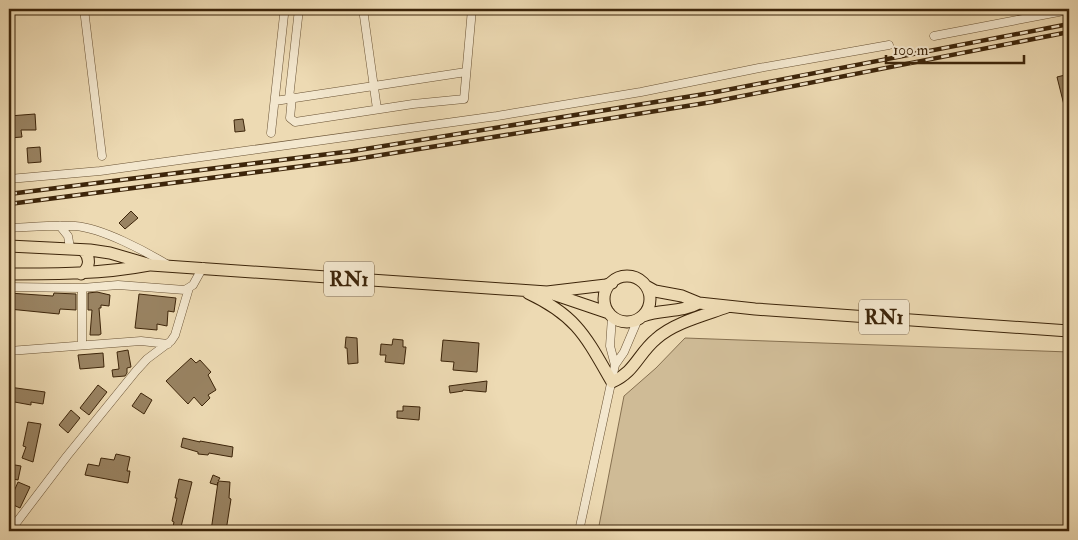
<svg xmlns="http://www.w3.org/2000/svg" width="1078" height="540" font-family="'IM FELL Double Pica',serif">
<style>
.green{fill:#cfbb96;stroke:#867050}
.building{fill:#998362;stroke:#3d250a}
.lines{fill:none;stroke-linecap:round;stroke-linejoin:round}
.minor-casing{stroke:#695234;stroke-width:9}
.primary-casing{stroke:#3d250a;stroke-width:13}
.minor{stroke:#f3e7ce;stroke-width:8}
.primary{stroke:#eddab3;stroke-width:11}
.rail-casing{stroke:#3d250a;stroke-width:4.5}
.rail{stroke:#f3e7ce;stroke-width:2.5;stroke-dasharray:8;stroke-linecap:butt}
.labels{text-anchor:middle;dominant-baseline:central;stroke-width:4;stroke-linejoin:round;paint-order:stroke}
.shield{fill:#f3e7ce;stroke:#745f45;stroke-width:1}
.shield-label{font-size:20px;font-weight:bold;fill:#3d250a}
</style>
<rect width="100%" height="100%" fill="#eddab3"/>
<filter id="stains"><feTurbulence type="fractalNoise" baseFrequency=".004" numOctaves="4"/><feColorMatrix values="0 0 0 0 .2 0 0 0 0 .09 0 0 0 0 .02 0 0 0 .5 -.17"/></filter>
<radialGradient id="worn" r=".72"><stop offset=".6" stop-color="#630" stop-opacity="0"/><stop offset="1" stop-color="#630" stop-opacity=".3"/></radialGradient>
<!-- green -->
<path class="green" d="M685 338 1069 352V531H598L624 396 656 368Z"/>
<!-- building -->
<path class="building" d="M1069 74V116L1067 117 1057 77Z
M35 114 36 130H21L22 137 9 138V129H10L9 116Z
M243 119 245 131 235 132 234 120Z
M40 147 41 162 28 163 27 148Z
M131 211 138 218 125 229 119 223Z
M97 292 110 295 109 306 101 305V308H99L101 334 99 335H90L92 310H88V293Z
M9 293 53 296 54 293 76 294V310L60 309 59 314 9 309Z
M139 294 176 298 174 312 168 311 167 326 157 324V330L135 328Z
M346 337 357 338 358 363 348 364 347 348H345Z
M393 339 403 340V347H406L404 364 385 362 386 355H380L381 344 392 345Z
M443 340 479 343 477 372 453 370 454 362 441 361Z
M128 350 131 367 127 368V373L125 376 113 377 112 370 119 369 117 352Z
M103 353 104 367 80 369 78 355Z
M191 358 196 363 200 360 211 372 208 375 216 390 208 395 210 398 202 406 194 397 188 404 166 381Z
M487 381 486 392 463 390V391L450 393 449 386Z
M98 385 107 392 89 415 80 408Z
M9 387 45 392 43 404 31 402V405L9 401Z
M141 393 152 400 144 414 132 406Z
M403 406 420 407 419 420 397 418V411H403Z
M71 410 80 418 68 433 59 425Z
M28 422 41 424 33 462 22 458 26 447 23 446Z
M183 438 200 442V441L233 447 232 457 209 453 208 455 198 454V452L181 447Z
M116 454 130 457 127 471H130L128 483 85 475 88 464 99 466 101 458 114 460Z
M9 464 21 466 18 480 9 478Z
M213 475 220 478 218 481 230 482 229 498 231 499 226 531H211L218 482 217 485 210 483Z
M179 479 192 482 180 531H172L174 522 172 521 177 498H175Z
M18 482 30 487 20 508 9 503Z"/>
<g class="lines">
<!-- minor casing -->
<g class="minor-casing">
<path id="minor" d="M84 9 102 156
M363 9 377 109
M934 36 1069 10
M292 97 290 118 295 122 413 104 464 99 472 9
M289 98 299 9
M275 101 466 72
M271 133 284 15
M9 179 100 171 497 116 641 92 759 68 889 45
M60 226 68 236 70 248
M9 228C31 227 53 225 75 226 102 228 145 251 168 265
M9 287 82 288 118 285 185 290 193 285 203 267
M82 345V288
M9 351 141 341 168 344
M615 365 624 352 638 319
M10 531 67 456 136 371 147 359 171 341 175 335 189 288
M579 531 615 365 610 346 612 317"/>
</g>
<!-- primary casing -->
<g class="primary-casing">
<path id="primary" d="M9 246 90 250 110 253 151 265 547 292 606 285 612 283
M9 274C56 274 102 274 149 265
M81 274C90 268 91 258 83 250
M604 299a23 23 0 1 1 46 0a23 23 0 1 1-46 0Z
M646 286 655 291 682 296 699 303 755 309 1069 331
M547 292 609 313
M528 293C577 316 586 337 612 382 635 372 638 354 656 339 673 323 705 315 727 307
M643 316C661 309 681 313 699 303"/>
</g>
<!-- minor -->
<use href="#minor" class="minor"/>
<!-- primary -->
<use href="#primary" class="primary"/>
<!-- rail casing -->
<g class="rail-casing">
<path id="rail" d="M9 194 353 151 711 93 1069 24
M9 204 350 160 712 102 1069 32"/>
</g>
<!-- rail -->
<use href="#rail" class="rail"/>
</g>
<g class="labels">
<!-- shield labels -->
<g class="shield">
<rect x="324" y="261.5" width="50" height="35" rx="4"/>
<rect x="859" y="299.5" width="50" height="35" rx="4"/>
</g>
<g class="shield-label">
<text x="349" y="279">RN1</text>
<text x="884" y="317">RN1</text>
</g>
</g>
<!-- margin -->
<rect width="1078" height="540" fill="none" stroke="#eddab3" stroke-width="30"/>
<rect x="10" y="10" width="1058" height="520" fill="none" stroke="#3d250a" stroke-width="2.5"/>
<rect x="15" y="15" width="1048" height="510" fill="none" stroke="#3d250a"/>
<!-- scale -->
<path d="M886 55v8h138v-8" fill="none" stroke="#3d250a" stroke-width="2.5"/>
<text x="893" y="55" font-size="15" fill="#3d250a" stroke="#f3e7ce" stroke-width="4" paint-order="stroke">100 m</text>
<rect width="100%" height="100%" filter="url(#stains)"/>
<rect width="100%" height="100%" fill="url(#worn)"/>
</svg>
